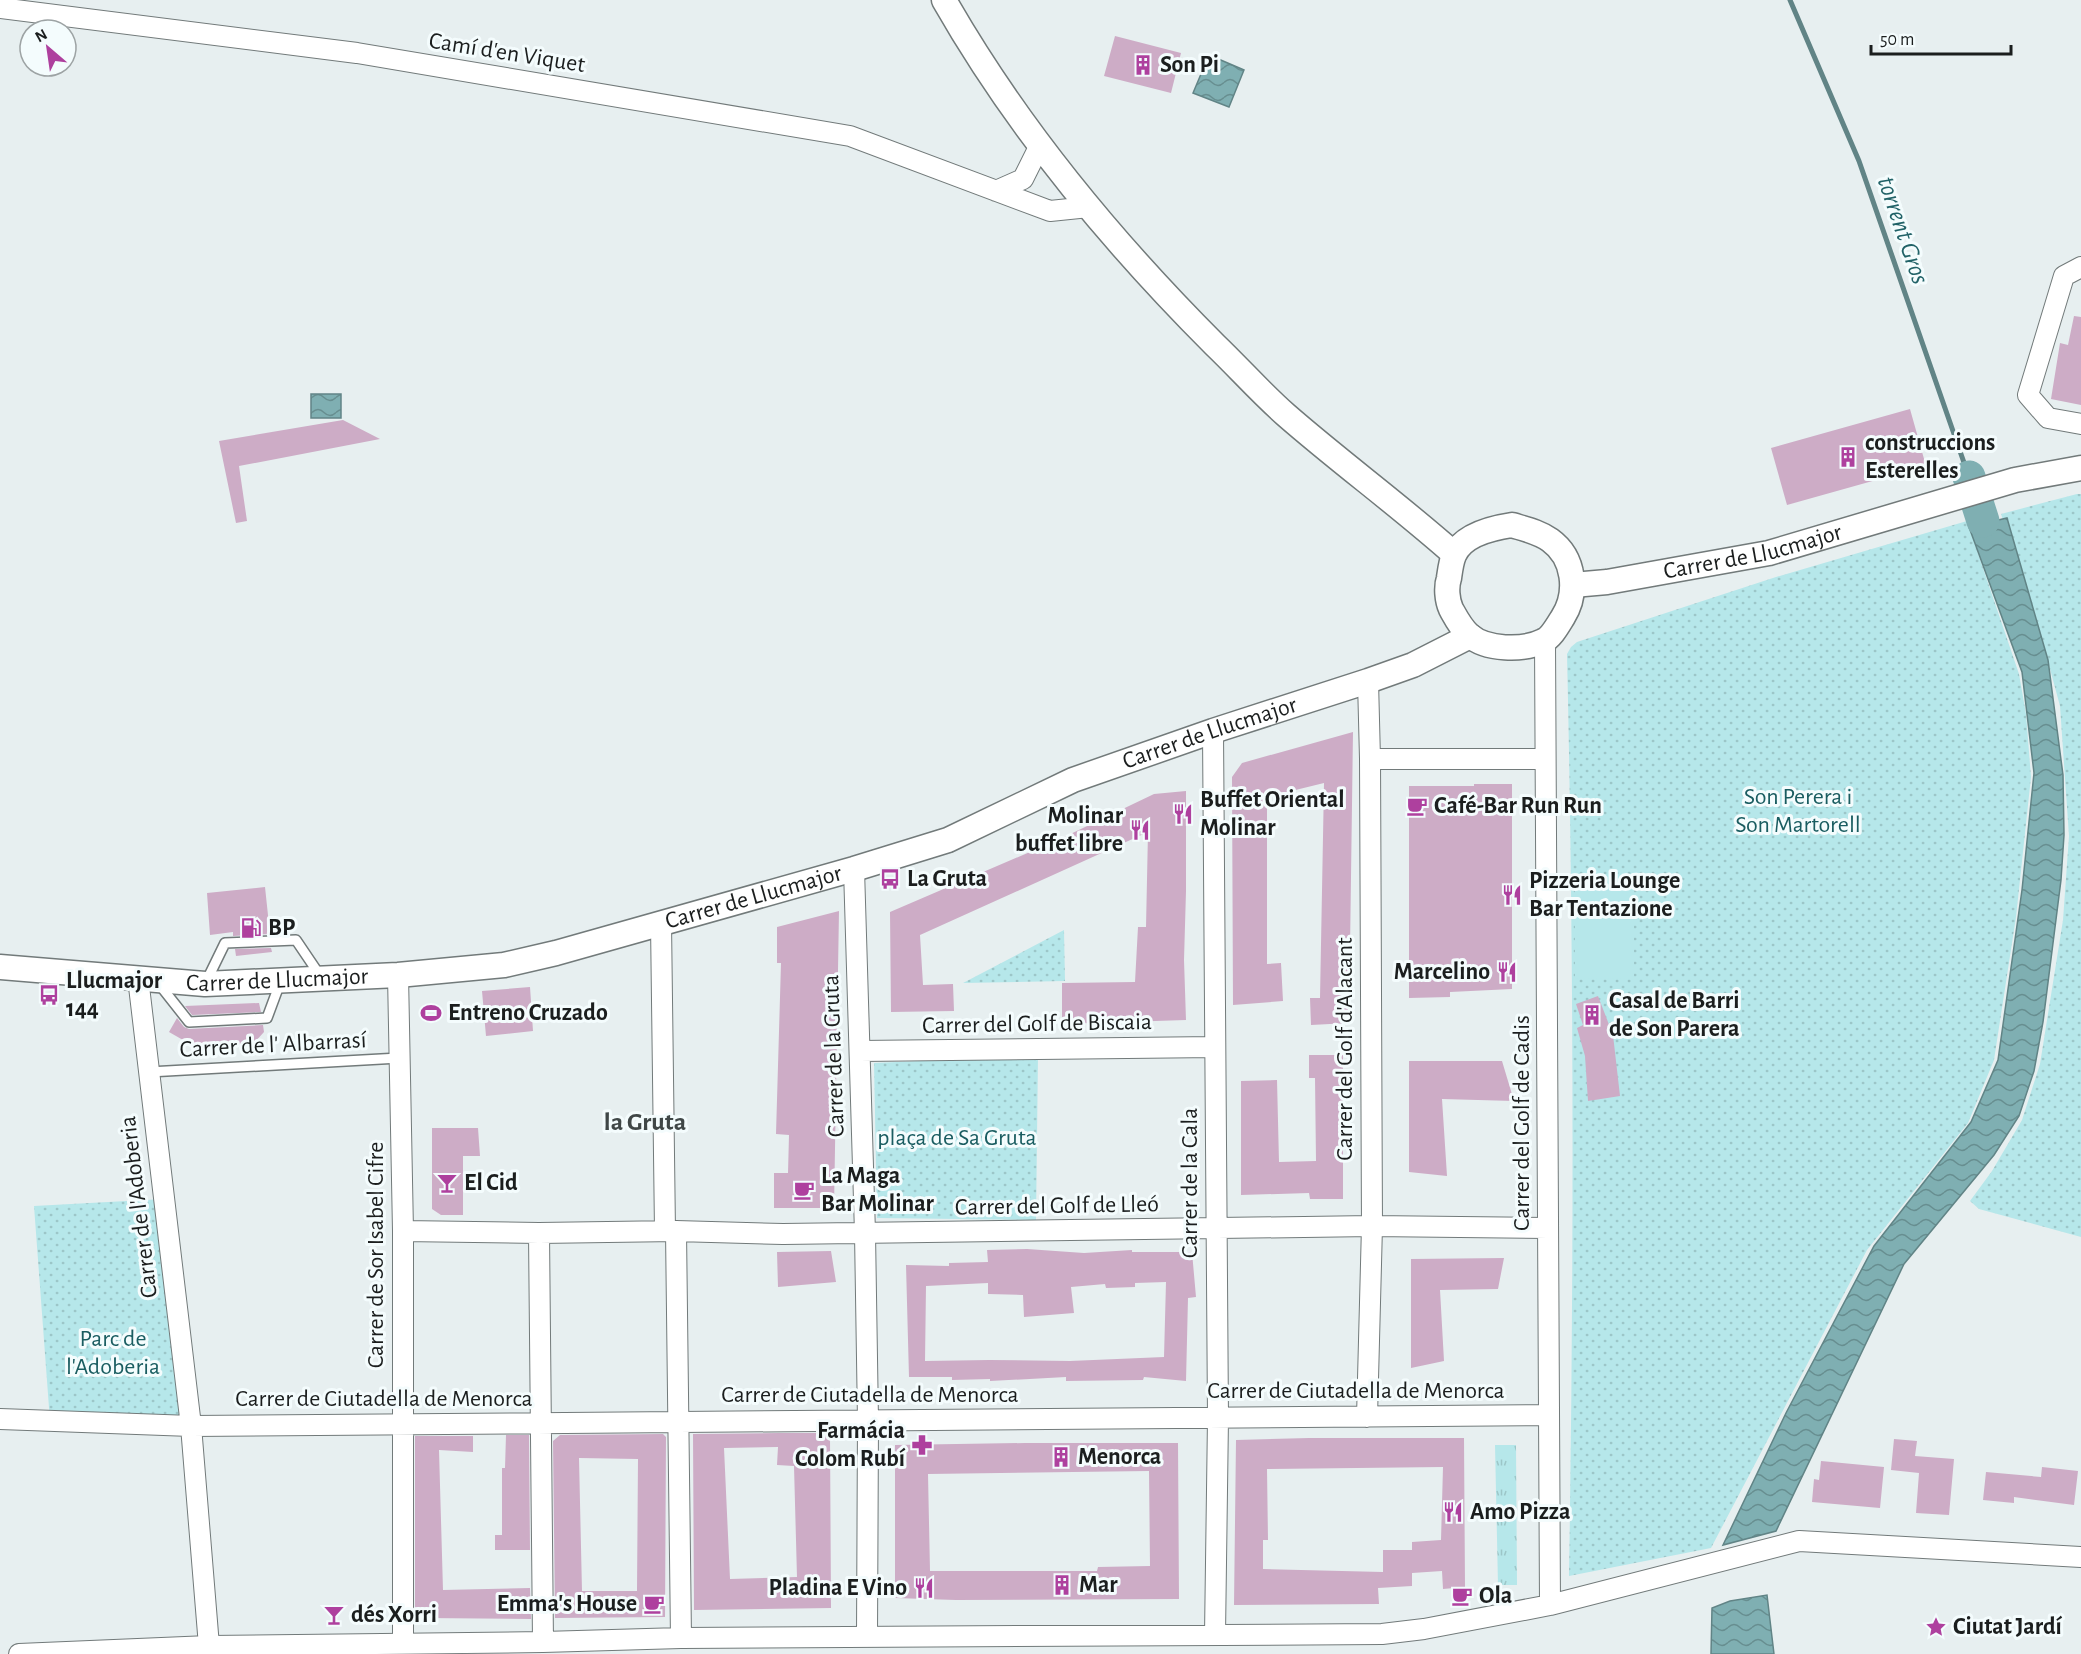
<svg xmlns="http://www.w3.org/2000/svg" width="2081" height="1654" font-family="'Alegreya Sans',sans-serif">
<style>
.grass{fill:url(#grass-tufts)}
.park{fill:url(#park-dots)}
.pitch{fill:#b6e7ea}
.water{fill:url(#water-waves);stroke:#618486;stroke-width:1.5}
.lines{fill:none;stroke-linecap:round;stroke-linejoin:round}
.stream{stroke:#618486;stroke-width:5}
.river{stroke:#7fafb2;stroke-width:33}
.building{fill:#cdacc6;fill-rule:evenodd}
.service-casing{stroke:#727a7a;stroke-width:12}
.minor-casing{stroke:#727a7a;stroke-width:22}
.tertiary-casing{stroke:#727a7a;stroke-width:27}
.service{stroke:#fff;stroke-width:9}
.minor{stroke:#fff;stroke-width:20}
.tertiary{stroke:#fff;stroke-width:24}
.labels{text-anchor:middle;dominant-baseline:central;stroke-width:6;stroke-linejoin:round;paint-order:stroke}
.street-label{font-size:24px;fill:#1b1e1e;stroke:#f4fcfd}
.poi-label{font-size:24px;font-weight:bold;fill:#1b1e1e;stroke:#f4fcfd;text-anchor:start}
.park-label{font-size:24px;fill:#1a5d61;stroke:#f4fcfd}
.water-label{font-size:26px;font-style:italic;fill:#216267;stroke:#f4fcfd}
.neighbourhood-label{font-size:26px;font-weight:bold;fill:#404747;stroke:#f4fcfd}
</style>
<defs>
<pattern id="grass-tufts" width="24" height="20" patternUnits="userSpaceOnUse" patternTransform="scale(1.5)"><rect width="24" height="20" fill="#b6e7ea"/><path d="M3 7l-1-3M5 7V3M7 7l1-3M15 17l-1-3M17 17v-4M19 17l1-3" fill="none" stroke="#9cc6c8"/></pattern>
<pattern id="park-dots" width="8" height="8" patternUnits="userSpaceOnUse" patternTransform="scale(1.5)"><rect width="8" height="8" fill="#b6e7ea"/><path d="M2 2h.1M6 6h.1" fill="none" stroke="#9cc6c8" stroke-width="1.8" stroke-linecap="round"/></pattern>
<pattern id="water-waves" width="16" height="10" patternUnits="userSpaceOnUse" patternTransform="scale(1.5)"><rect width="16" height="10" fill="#7fafb2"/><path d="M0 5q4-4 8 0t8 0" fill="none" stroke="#678e90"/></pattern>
</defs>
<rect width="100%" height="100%" fill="#e7eff0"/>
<!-- grass -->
<path class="grass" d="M1495 1445H1516L1517 1585H1498Z"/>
<!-- park -->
<path class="park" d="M2077 494H2081V1237L1979 1209 1970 1201 1992 1171 2022 1120 2040 1064 2063 920 2069 836 2060 706 2036 617 2001 514Z
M1967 521 2019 674 2026 714 2031 777 2016 917 1994 1060 1968 1123 1867 1250 1711 1548 1569 1576C1574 1269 1574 962 1567 654L1571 647 1577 642 1776 577Z
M1064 930 1065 981 963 983Z
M1038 1056 1036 1220 877 1218 874 1063Z
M164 1199 191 1426 50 1421 34 1206Z"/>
<!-- pitch -->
<path class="pitch" d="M1575 874 1634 875V978L1575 979Z"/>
<!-- water -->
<path class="water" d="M1209 55 1244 70 1229 107 1193 93Z
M311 394H341V418H311Z
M2007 518 2048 660 2063 775 2064 835 2061 880 2043 1022 2034 1071 2019 1116 1994 1155 1904 1264 1776 1531 1723 1545 1786 1413 1874 1246 1971 1122 1998 1060 2022 890 2034 773 2022 672 1969 527Z
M1767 1595 1774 1654H1711L1712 1608 1730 1601Z"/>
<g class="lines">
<!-- stream -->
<path class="stream" d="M1790 0 1859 161 1969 477"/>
<!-- river -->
<path class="river" d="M1969 477 1983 521"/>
</g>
<!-- building -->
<path class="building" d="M1115 36 1181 53 1171 93 1104 76Z
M2074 316 2081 317V405L2051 399 2060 343 2068 345Z
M1910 409 1926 466 1787 505 1771 448Z
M343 420 380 439 239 466 247 521 236 523 219 441Z
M1353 732 1349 1023 1311 1025 1310 998H1320L1324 783 1267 797V964L1281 963 1283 1001 1233 1005 1232 777 1242 763Z
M1474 784H1512V989L1450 992V997L1409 998V786H1474Z
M1186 791V891L1184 960 1186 1020 1062 1024V983L1135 982 1138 927H1146L1148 832 920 935 923 985 953 984 954 1011 891 1012 890 912 1060 839 1154 794Z
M265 887 270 934 233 936V932L210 935 207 893Z
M839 911 834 1208H774V1173H788L789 1135 776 1134 781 963H777V927Z
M271 948 272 952 236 956 235 949Z
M530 987 533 1031 486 1036 482 991Z
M1598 996 1613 1035 1620 1096 1588 1101 1585 1056 1577 1028 1583 1025 1576 1004Z
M259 1003 261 1012 192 1015 185 1006Z
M177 1018 184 1027 189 1029 263 1025 264 1032 253 1044 197 1048 169 1032Z
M1309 1055H1343V1199H1310L1309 1193 1241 1195V1081L1277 1080 1279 1162 1316 1161 1315 1078H1309Z
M1409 1061H1502L1514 1101 1442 1099 1447 1176 1409 1172Z
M432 1128H478L480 1156H463V1215H441L432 1209Z
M1027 1249 1084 1253 1132 1250V1252H1192L1196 1297 1188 1298 1186 1381 1144 1377 1143 1380 1066 1381V1377L990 1381V1379L952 1380V1377H909L906 1265 949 1266V1263L988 1262 987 1250ZM1166 1282 1164 1357 1070 1361 989 1360 925 1361 926 1286 988 1283V1294L1023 1295 1024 1317 1074 1313 1071 1287 1105 1284 1106 1288 1135 1287V1283Z
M831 1251 836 1282 778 1287 777 1252Z
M1504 1258 1498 1289 1440 1290 1444 1361 1411 1368V1259Z
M779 1433H825L830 1437 831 1608 694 1610 693 1434ZM778 1447 777 1465 794 1466 797 1577 730 1579 724 1448Z
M663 1434 666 1437 665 1617 555 1618 553 1441 560 1435ZM579 1458 638 1459 637 1591H582Z
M506 1435H529L530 1550H495V1535H502V1468H505Z
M415 1436H473V1452L439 1450 443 1590 530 1588 531 1619 424 1618 415 1611Z
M1309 1438H1464L1465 1587 1443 1589 1442 1571 1412 1573V1586L1378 1588 1379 1604 1234 1605 1236 1440ZM1443 1467 1441 1540 1412 1542V1550H1383V1572L1263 1569V1540H1268L1267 1469Z
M1894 1439 1917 1441 1915 1456 1954 1459 1949 1515 1916 1513 1919 1473 1891 1470Z
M1025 1443H1178L1179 1599 956 1600 895 1598V1445ZM1149 1471 1150 1566 1098 1567 1097 1571H930L928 1474Z
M1821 1461 1884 1467 1880 1508 1812 1502 1814 1479 1819 1480Z
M2042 1467 2078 1471 2074 1505 2014 1497V1503L1983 1500 1986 1472 2041 1477Z"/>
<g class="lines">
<!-- service casing -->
<g class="service-casing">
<path id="service" d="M206 982 225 943 296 940 321 977
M159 984 189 1022 267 1018 280 983
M149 1072 399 1058"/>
</g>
<!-- minor casing -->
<g class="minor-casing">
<path id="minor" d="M0 8 357 53 850 136 1050 211 1089 207
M996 191 1023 179 1040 145
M2081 267 2064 276 2028 395 2048 418 2081 424
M1545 641 1550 1605
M1213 731 1218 1418 1215 1635
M1370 759H1545
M854 869 865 1233 868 1421 867 1637
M661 923 665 1231
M398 975 403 1231V1643
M138 978 191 1426 209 1646
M860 1051 1215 1047
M403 1231 539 1233 676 1231 681 1638
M676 1231 783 1234 1372 1226 1548 1228
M539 1233 543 1642
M1367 1417 1372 1226 1370 759 1368 681
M0 1419 191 1426 1549 1415
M19 1654 209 1646 543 1642 681 1638 1382 1634 1424 1629 1550 1605 1799 1541 2081 1557"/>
</g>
<!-- tertiary casing -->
<g class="tertiary-casing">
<g id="tertiary">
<path d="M944 0C1017 128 1111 241 1215 345 1239 368 1261 393 1286 415 1341 463 1400 506 1454 554"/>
<path d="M1512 525C1525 529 1539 532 1550 540 1575 558 1578 593 1563 617 1558 625 1551 638 1543 641 1523 651 1486 650 1469 635 1461 628 1456 618 1451 609 1447 600 1446 587 1449 578 1450 571 1451 562 1454 555 1463 535 1492 528 1512 525Z"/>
<path id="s1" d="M1573 585 1607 582 1769 553 2015 480 2081 468"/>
<path id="s2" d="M0 967 205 984 398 975 504 965 556 953 854 869 948 840 1073 780 1213 731 1368 681 1413 665 1470 636"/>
</g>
</g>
<!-- service -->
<use href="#service" class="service"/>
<!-- minor -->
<use href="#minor" class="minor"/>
<!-- tertiary -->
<use href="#tertiary" class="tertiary"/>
</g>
<!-- icons -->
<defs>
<g id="building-bare" transform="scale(1.62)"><path d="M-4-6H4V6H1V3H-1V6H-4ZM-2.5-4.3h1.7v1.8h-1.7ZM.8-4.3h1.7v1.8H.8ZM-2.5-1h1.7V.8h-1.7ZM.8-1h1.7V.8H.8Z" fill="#ae409e" stroke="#f4fcfd" stroke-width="2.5" paint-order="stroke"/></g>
<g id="cafe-bare" transform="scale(1.62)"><path d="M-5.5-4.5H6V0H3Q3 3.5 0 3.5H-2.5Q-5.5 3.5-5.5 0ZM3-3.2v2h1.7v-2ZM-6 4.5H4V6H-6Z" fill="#ae409e" stroke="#f4fcfd" stroke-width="2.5" paint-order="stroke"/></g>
<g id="restaurant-bare" transform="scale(1.62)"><path d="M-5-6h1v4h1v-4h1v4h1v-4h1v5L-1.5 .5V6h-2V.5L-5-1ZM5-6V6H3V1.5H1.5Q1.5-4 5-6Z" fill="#ae409e" stroke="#f4fcfd" stroke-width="2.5" paint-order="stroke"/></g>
<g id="bus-bare" transform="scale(1.62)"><path d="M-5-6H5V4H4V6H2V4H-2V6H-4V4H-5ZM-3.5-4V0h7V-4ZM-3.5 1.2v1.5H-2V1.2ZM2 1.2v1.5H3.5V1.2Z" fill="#ae409e" stroke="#f4fcfd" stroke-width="2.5" paint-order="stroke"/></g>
<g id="fuel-bare" transform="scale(1.62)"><path d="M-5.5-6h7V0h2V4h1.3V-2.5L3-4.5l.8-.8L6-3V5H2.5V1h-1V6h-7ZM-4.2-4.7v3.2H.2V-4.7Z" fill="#ae409e" stroke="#f4fcfd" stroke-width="2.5" paint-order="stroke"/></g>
<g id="stadium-bare" transform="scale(1.62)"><path d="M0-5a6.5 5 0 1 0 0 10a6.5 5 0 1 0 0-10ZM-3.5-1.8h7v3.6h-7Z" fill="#ae409e" stroke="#f4fcfd" stroke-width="2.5" paint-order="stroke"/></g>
<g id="bar-bare" transform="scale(1.62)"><path d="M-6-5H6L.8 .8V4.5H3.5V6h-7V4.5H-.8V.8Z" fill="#ae409e" stroke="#f4fcfd" stroke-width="2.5" paint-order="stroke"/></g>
<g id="pharmacy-bare" transform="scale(1.62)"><path d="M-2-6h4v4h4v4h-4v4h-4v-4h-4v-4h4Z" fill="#ae409e" stroke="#f4fcfd" stroke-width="2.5" paint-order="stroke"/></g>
<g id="sight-bare" transform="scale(1.62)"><path d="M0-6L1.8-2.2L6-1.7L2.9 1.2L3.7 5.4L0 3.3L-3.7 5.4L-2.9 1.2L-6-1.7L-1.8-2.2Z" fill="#ae409e" stroke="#f4fcfd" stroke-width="2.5" paint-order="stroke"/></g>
</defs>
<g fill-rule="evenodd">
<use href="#building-bare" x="1143" y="65"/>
<use href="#building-bare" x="1848" y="457"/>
<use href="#cafe-bare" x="1417" y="806"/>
<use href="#restaurant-bare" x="1183" y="814"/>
<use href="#restaurant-bare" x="1140" y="830"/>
<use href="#bus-bare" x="890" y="879"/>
<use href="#restaurant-bare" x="1512" y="895"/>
<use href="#fuel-bare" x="251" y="928"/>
<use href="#restaurant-bare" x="1507" y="972"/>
<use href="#bus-bare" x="49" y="995"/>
<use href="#stadium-bare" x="431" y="1013"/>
<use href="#building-bare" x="1592" y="1015"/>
<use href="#bar-bare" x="447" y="1183"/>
<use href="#cafe-bare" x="804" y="1190"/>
<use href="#pharmacy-bare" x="922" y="1445"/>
<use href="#building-bare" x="1061" y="1457"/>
<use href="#restaurant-bare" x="1453" y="1512"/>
<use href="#building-bare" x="1062" y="1585"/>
<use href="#restaurant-bare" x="924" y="1588"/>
<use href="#cafe-bare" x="1462" y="1596"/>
<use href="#cafe-bare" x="654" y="1604"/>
<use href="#bar-bare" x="334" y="1615"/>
<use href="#sight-bare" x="1936" y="1627"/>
</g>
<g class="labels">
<!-- street labels -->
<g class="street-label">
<text transform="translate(507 53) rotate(9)">Camí d'en Viquet</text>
<text stroke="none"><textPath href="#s1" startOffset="183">Carrer de Llucmajor</textPath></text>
<text stroke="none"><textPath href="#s2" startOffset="1250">Carrer de Llucmajor</textPath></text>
<text stroke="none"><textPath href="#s2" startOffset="764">Carrer de Llucmajor</textPath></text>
<text stroke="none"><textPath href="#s2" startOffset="278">Carrer de Llucmajor</textPath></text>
<text transform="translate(1037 1024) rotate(-1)">Carrer del Golf de Biscaia</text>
<text transform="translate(273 1045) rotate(-3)">Carrer de l' Albarrasí</text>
<text transform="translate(1345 1049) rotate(-90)">Carrer del Golf d'Alacant</text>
<text transform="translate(834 1056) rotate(-92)">Carrer de la Gruta</text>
<text transform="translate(1522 1123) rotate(-90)">Carrer del Golf de Cadis</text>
<text transform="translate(1190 1183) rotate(-90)">Carrer de la Cala</text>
<text transform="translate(1057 1206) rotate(-1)">Carrer del Golf de Lleó</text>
<text transform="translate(139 1207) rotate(-97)">Carrer de l'Adoberia</text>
<text transform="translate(376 1255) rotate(-90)">Carrer de Sor Isabel Cifre</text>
<text x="1356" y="1391">Carrer de Ciutadella de Menorca</text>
<text x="870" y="1395">Carrer de Ciutadella de Menorca</text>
<text x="384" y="1399">Carrer de Ciutadella de Menorca</text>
</g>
<!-- poi labels -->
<g class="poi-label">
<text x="1160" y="65">Son Pi</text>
<text x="1865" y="443">construccions<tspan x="1865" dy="28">Esterelles</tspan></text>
<text x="1200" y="800">Buffet Oriental<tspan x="1200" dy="28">Molinar</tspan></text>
<text x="1434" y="806">Café-Bar Run Run</text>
<text x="1123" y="816" text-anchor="end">Molinar<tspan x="1123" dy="28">buffet libre</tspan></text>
<text x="907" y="879">La Gruta</text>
<text x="1529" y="881">Pizzeria Lounge<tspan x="1529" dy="28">Bar Tentazione</tspan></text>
<text x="268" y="928">BP</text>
<text x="1490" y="972" text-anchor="end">Marcelino</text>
<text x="66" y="981">Llucmajor<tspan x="66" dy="28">144</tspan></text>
<text x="1609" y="1001">Casal de Barri<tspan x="1609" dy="28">de Son Parera</tspan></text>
<text x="448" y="1013">Entreno Cruzado</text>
<text x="821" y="1176">La Maga<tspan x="821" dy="28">Bar Molinar</tspan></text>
<text x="464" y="1183">El Cid</text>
<text x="905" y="1431" text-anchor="end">Farmácia<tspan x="905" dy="28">Colom Rubí</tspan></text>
<text x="1078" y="1457">Menorca</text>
<text x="1470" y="1512">Amo Pizza</text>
<text x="1079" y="1585">Mar</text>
<text x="907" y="1588" text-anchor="end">Pladina E Vino</text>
<text x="1479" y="1596">Ola</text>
<text x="637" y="1604" text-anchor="end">Emma's House</text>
<text x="351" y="1615">dés Xorri</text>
<text x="1953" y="1627">Ciutat Jardí</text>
</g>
<!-- park labels -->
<g class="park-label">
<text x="1798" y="797">Son Perera i<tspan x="1798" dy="28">Son Martorell</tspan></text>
<text x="957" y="1138">plaça de Sa Gruta</text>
<text x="113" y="1339">Parc de<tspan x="113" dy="28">l'Adoberia</tspan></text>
</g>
<!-- water labels -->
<g class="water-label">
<text transform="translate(1903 230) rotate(71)">torrent Gros</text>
</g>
<!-- neighbourhood labels -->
<g class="neighbourhood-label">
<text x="645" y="1122">la Gruta</text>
</g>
</g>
<!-- north arrow -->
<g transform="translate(48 48) rotate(331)"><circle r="28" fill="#f4fcfd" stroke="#9da3a4" stroke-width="1.5"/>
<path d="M0-4.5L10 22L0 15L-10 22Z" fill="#ae409e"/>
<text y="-9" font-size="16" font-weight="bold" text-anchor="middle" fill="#1b1e1e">N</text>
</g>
<!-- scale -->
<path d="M1871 45v9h140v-9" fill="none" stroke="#1b1e1e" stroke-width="3"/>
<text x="1880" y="45" font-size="18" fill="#1b1e1e" stroke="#f4fcfd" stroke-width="4.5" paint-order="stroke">50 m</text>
</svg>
